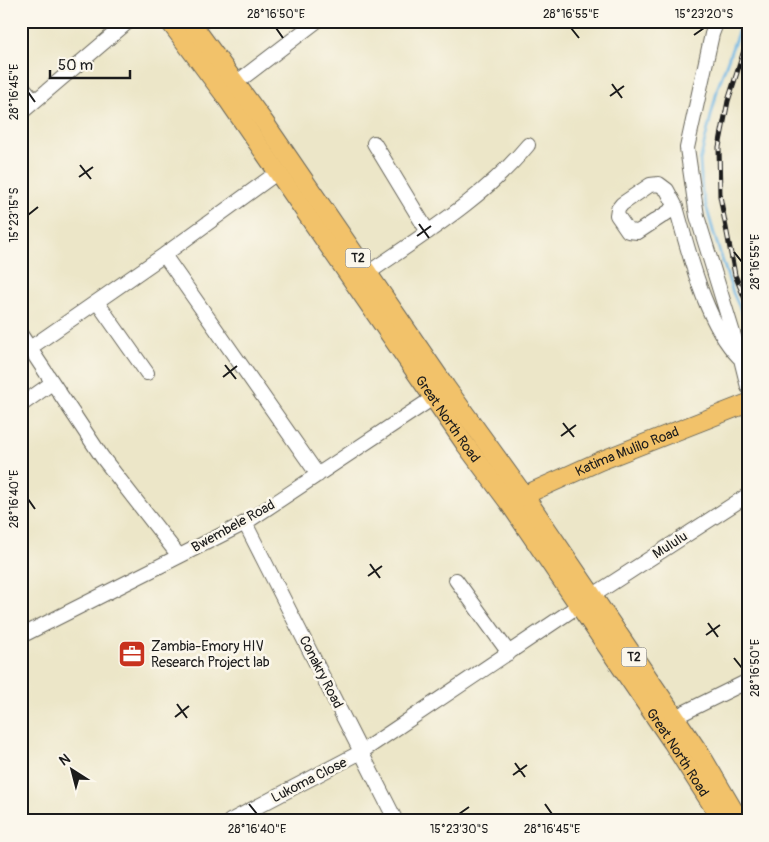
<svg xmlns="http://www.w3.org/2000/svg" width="769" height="842" font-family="Pangolin,sans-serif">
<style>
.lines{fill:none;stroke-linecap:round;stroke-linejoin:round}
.stream{stroke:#6ab4e2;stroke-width:3}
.minor-casing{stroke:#656358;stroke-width:16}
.major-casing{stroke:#656358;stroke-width:20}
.minor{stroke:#fff;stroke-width:14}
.major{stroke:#f2c26a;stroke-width:18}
.rail-casing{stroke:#1c1c1c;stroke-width:5}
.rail{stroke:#fbf7ec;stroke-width:3;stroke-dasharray:9;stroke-linecap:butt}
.ticks{fill:none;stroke:#1c1c1c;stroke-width:2}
.labels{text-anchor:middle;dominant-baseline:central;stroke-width:5;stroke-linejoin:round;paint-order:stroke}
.shield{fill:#fbf7ec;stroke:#5f5e5a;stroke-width:1}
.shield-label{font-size:12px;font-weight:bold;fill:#1c1c1c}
.street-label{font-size:14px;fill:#1c1c1c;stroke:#fbf7ec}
.poi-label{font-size:14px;fill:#1c1c1c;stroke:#fbf7ec;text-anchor:start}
.neatline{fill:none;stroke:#1c1c1c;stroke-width:2}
.ticks-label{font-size:12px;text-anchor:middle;fill:#1c1c1c}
</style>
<rect width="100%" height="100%" fill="#fbf7ec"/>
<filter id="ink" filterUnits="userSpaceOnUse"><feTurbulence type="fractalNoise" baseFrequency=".02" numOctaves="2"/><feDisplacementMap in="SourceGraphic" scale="10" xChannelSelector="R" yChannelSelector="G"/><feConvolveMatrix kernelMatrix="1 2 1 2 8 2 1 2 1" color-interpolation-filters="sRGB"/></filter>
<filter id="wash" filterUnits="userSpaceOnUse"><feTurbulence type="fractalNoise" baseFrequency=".0096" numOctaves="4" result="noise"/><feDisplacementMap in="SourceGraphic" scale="20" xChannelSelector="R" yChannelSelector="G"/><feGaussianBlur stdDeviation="1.12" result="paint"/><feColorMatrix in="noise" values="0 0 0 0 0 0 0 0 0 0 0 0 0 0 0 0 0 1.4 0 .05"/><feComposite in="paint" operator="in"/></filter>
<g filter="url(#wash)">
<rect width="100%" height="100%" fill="#ece6c8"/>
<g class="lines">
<!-- stream -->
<path class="stream" d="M742 21 718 87 700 161 702 191 714 234 733 293 748 326"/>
</g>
</g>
<g filter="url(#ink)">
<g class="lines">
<!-- minor casing -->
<g class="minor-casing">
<path id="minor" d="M717 21 712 34 687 148 697 216 741 359 748 387
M236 83 317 21
M21 85 35 101
M21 113 129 21
M374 143 428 232
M659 184 667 190 676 207 638 232 628 231 617 215 618 209 622 204 650 185Z
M676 207C689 252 705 323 739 357
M164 255 318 475
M368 273C423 235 485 197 528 145
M97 302 147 373
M21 335 102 457 179 556
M30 348 164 255 278 172
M21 405 52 383
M245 523 396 821
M456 580 509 653
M592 596 748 495
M21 636 245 523 433 398
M675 717 748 681
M728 820 748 810
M230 821 361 752 578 606"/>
</g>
<!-- major casing -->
<g class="major-casing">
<g id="major">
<path id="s1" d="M169 21 223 93 465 444 509 503 672 742 722 821"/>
<path d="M190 21 265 123 446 387 524 495 703 758 740 821"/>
<path id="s2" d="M516 499 600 461 748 403"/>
</g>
</g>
<!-- minor -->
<use href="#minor" class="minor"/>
<!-- major -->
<use href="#major" class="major"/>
<!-- rail casing -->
<g class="rail-casing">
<path id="rail" d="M748 38 728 101 719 147 720 196 735 275 748 306"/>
</g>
<!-- rail -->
<use href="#rail" class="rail"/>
</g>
</g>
<!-- ticks -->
<path class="ticks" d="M276 28 283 38M571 28 579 38M694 35 704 28M612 84 622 98M28 92 35 102M610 96 624 86M80 165 91 179M79 177 93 167M28 215 38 207M419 224 429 238M417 236 431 226M734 252 742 262M225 365 236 379M223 377 237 366M563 423 574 437M561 436 576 425M28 499 35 509M370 564 380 578M368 576 382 566M708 623 718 637M706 635 720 625M734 658 742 668M177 704 187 718M175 717 189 706M515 763 525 777M513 775 527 765M249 804 257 814M545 804 552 814M459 814 469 807"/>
<!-- icons -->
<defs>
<g id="office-square" transform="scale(1.4375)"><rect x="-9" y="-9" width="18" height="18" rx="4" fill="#c8321e" stroke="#fbf7ec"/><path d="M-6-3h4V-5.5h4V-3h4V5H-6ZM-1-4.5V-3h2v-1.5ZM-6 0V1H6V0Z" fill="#fff"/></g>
</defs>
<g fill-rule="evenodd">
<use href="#office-square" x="132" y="654"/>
</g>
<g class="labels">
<!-- shield labels -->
<g class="shield">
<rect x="345.5" y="248.5" width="25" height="19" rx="4"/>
<rect x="621.5" y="647.5" width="25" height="19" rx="4"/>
</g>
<g class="shield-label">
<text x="358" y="258">T2</text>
<text x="634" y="657">T2</text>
</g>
<!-- street labels -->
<g class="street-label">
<text stroke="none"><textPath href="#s1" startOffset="486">Great North Road</textPath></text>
<text stroke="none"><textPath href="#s2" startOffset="121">Katima Mulilo Road</textPath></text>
<text transform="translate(233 526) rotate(-29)">Bwembele Road</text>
<text transform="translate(670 545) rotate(-33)">Mululu</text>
<text transform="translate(321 672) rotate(63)">Conakry Road</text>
<text stroke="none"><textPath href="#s1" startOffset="891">Great North Road</textPath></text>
<text transform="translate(309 780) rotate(-27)">Lukoma Close</text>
</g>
<!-- poi labels -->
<g class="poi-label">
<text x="151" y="646">Zambia-Emory HIV<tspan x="151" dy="16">Research Project lab</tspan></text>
</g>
</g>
<!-- margin -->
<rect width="769" height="842" fill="none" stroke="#fbf7ec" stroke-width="55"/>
<!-- north arrow -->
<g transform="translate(72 770) rotate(324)" stroke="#fbf7ec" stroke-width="4" paint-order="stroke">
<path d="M0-4L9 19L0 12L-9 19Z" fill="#1c1c1c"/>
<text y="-8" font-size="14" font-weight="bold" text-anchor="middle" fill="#1c1c1c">N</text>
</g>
<!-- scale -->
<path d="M50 70v8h80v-8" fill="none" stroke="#1c1c1c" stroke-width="2.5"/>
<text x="58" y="70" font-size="15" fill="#1c1c1c" stroke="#fbf7ec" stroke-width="4" paint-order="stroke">50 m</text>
<rect x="28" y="28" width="714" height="786" class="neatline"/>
<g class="ticks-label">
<text x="276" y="18">28°16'50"E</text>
<text x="571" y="18">28°16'55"E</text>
<text x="704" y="18">15°23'20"S</text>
<text transform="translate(14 92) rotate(-90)" y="4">28°16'45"E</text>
<text transform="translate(14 215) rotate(-90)" y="4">15°23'15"S</text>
<text transform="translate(755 262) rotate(-90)" y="4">28°16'55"E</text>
<text transform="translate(14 499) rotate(-90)" y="4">28°16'40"E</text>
<text transform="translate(755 668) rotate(-90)" y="4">28°16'50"E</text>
<text x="257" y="833">28°16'40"E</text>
<text x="459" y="833">15°23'30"S</text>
<text x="552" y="833">28°16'45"E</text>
</g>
</svg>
